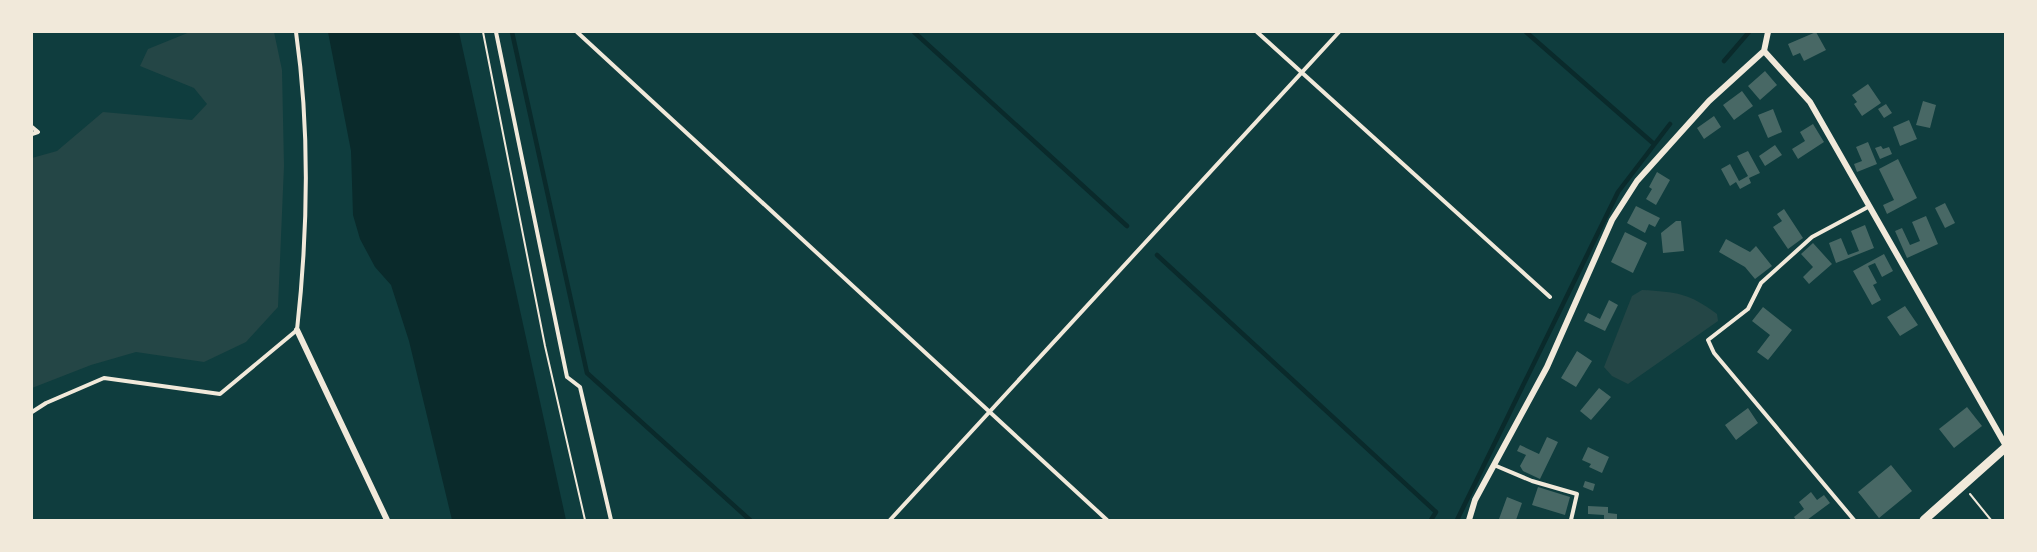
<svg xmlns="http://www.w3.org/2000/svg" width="2037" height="552" font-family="'IBM Plex Sans',sans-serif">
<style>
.green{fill:#244646}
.water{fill:#0a2a2b}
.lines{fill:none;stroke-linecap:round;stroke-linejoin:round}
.stream{stroke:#0a2a2b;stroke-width:4.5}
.building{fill:#486865}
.path{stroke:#f1e9da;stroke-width:2}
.service{stroke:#f1e9da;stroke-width:4}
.minor{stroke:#f1e9da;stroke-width:6}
.secondary{stroke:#f1e9da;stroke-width:9}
</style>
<rect width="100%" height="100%" fill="#0f3d3e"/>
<!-- green -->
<path class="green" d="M190 32H274L282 70 284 166 278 307 246 342 204 362 136 352 91 365 32 388V158L57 151 103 112 192 120 207 104 194 88 140 66 148 49Z
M1642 290C1677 292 1689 293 1717 314L1718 321 1628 384 1612 376 1604 367 1632 296Z"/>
<!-- water -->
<path class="water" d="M328 32H459L566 520H452L409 341 391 285 375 267 360 239 353 215 351 151Z"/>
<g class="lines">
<!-- stream -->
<path class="stream" d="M512 32 587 373 750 520
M914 32 1127 226
M1526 32 1654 144
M1724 61 1749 32
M1157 255 1436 512 1431 520
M1457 520 1618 192 1670 124"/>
</g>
<!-- building -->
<path class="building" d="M1816 32 1826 50 1804 61 1800 53 1793 56 1788 44Z
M1765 71 1777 85 1760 100 1748 86Z
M1868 84 1881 103 1862 116 1854 104 1857 102 1852 95Z
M1742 91 1753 106 1734 120 1723 105Z
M1923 101 1936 105 1930 128 1916 125Z
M1886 104 1892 113 1884 118 1878 109Z
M1773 109 1782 132 1768 138 1758 115Z
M1714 116 1721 127 1704 139 1697 128Z
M1909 120 1917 139 1900 146 1893 127Z
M1813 124 1824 142 1798 159 1792 149 1805 141 1800 132Z
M1868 142 1877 164 1857 172 1854 164 1862 161 1856 147Z
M1775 145 1782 155 1765 166 1759 156Z
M1881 146 1883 149 1889 147 1892 154 1880 159 1875 148Z
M1748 151 1760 173 1749 178 1751 183 1740 189 1736 182 1730 186 1721 169 1730 164 1739 181 1748 176 1737 156Z
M1898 159 1917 198 1887 214 1883 205 1894 200 1879 169Z
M1657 172 1670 180 1656 205 1646 199 1652 189 1649 187Z
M1945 203 1955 223 1945 228 1935 208Z
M1636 206 1660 218 1655 227 1649 224 1645 233 1627 223Z
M1784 209 1803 238 1788 249 1773 227 1782 221 1777 214Z
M1926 216 1938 244 1907 258 1895 231 1902 228 1910 245 1920 241 1912 222Z
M1676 221H1681L1684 251 1663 253 1661 233Z
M1865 225 1874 248 1836 263 1829 243 1841 238 1848 255 1859 251 1851 231Z
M1625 232 1647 243 1633 273 1611 262Z
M1726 239 1750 252 1756 246 1772 266 1755 279 1745 267 1719 252Z
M1813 243 1832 264 1809 284 1803 277 1813 267 1801 254Z
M1884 254 1893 271 1882 277 1875 263 1868 266 1877 283 1873 285 1881 300 1872 305 1853 271Z
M1609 300 1618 305 1605 331 1584 321 1588 313 1600 319Z
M1905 306 1918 325 1900 336 1887 317Z
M1763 307 1792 330 1768 360 1757 352 1770 335 1752 321Z
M1577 351 1592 361 1576 387 1561 378Z
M1599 388 1611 397 1591 420 1580 411Z
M1967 407 1982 426 1954 448 1939 429Z
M1748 408 1758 423 1736 440 1725 425Z
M1547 437 1558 442 1540 479 1523 471 1520 466 1526 455 1517 451 1520 445 1539 454Z
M1588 447 1609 457 1602 473 1589 467 1591 464 1582 460Z
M1891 465 1912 491 1879 518 1858 492Z
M1585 481 1595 484 1593 491 1583 487Z
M1538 487 1570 497 1565 515 1532 505Z
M1811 492 1817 500 1824 495 1830 503 1807 520H1796L1794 517 1804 509 1799 502Z
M1507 497 1522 503 1516 520 1499 519Z
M1588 506 1608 507V513L1617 514V520H1604V515L1588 514Z"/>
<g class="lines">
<!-- path -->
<path class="path" d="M483 32 545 346 585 520
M1970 494 1991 520"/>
<!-- service -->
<path class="service" d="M496 32 567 377 580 387 611 520
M577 32 1107 520
M1257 32 1550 297
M32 127 38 132 32 134
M32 412 46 403 104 378 220 394 297 330C308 231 310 130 296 32
M1494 465 1532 481 1577 494 1571 520
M890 520 1339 32
M1854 520 1714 353 1708 340 1748 309 1761 283 1812 237 1868 207"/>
<!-- minor -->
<path class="minor" d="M1764 51 1768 32
M297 330 387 520
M1469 520 1475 500 1547 367 1612 220 1637 181 1709 101 1764 51 1810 102 2006 446"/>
<!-- secondary -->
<path class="secondary" d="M1924 520 2006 447"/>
</g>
<!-- border -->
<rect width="2037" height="552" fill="none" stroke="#f1e9da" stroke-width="66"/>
</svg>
